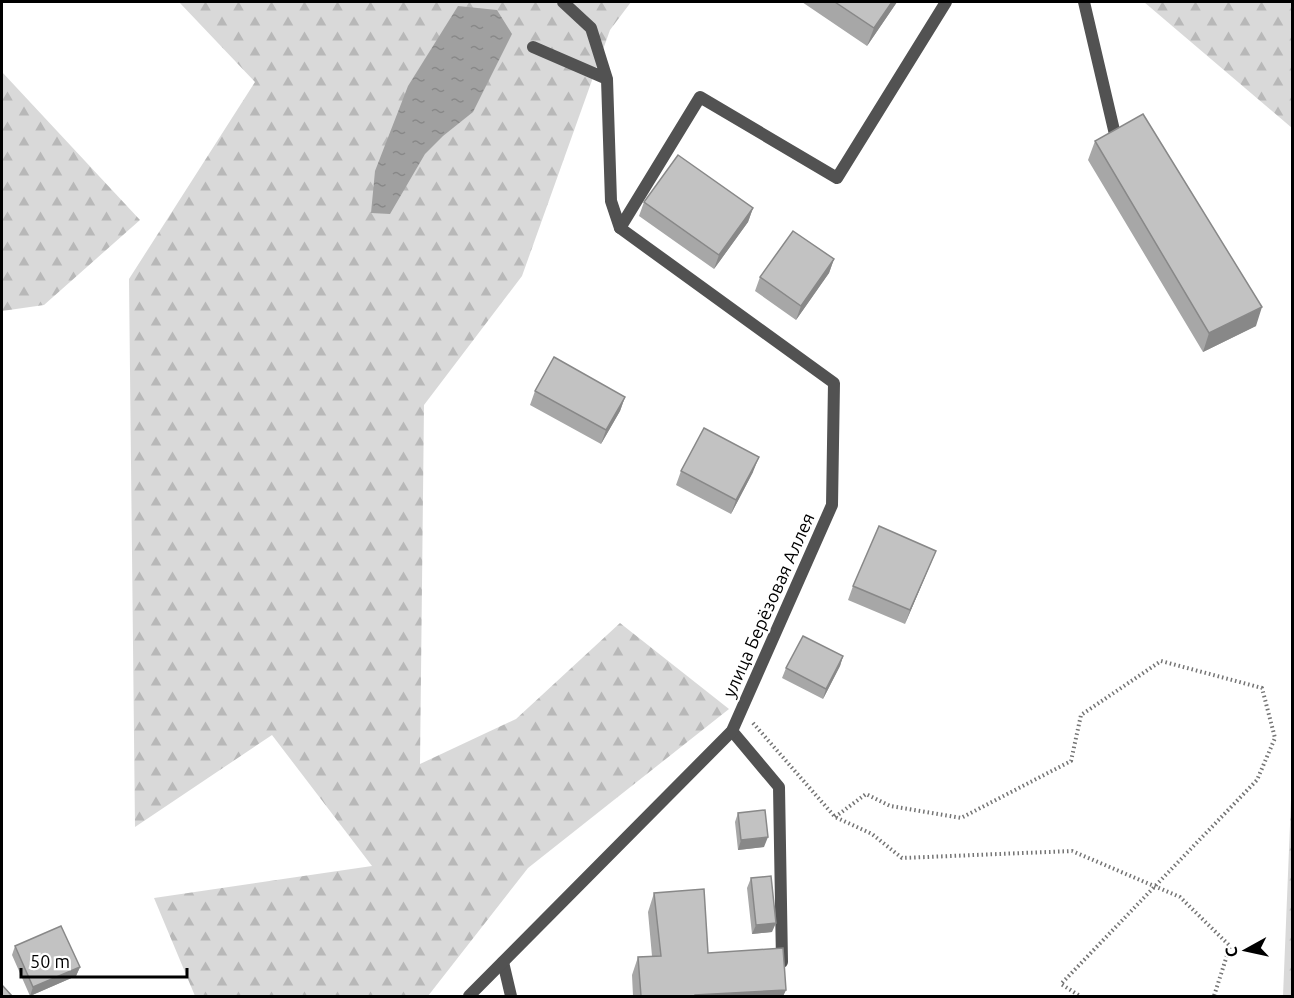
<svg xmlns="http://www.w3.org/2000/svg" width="1294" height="998" font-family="Ubuntu,sans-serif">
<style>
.forest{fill:url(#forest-firs)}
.water{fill:url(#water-ripples)}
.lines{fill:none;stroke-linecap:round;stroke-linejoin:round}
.path{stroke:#747474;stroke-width:4;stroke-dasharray:1.5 3;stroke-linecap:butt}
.service{stroke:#525252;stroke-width:12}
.minor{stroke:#525252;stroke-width:12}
.wall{fill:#a7a7a7}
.shaded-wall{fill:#888}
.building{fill:#c2c2c2;stroke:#888;stroke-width:1.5}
.labels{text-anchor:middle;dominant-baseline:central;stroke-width:4.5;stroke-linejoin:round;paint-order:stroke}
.street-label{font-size:18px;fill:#000;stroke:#fff}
</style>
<defs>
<pattern id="forest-firs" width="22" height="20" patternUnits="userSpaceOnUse" patternTransform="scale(1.5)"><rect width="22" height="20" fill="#d9d9d9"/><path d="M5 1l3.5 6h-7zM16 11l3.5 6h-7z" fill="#b8b8b8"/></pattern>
<pattern id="water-ripples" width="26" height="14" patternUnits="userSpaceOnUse" patternTransform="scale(1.5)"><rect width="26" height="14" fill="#a0a0a0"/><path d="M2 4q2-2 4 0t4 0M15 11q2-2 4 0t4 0" fill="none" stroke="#888"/></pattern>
</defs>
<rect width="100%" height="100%" fill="#fff"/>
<!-- forest -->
<path class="forest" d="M179 2H631L610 30 522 276 424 405 420 764 516 719 620 623 729 709 528 868 428 996H195L154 898 372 866 272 735 135 827 129 279 255 82Z
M1144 2H1292V128Z
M2 72 140 220 44 305 2 311Z
M1292 776V996H1283Z"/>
<!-- water -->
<path class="water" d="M458 6 497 10 512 34 473 112 443 136 425 154 390 214 371 213 375 171 408 86Z"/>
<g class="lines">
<!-- path -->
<path class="path" d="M753 723 835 817 872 834 902 858 1072 851 1180 897 1230 946 1214 996
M835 817 866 794 890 806 961 818 1071 761 1081 715 1161 661 1262 688 1275 738 1257 780 1061 984 1080 996"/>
<!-- service -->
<path class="service" d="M563 2 591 28 607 79 611 201 620 228
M1084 2 1117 143
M533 47 607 79
M620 228 700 97 837 178 946 2
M732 731 779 787 782 962
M503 962 511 996"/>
<!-- minor -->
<path class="minor" d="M469 996 732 731 832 505 834 383 620 228"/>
</g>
<!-- wall -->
<path class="wall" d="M802 2H897L867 46Z
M1095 141 1256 326 1203 352 1088 160Z
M644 202 753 208 748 222 714 269 639 216Z
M834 259 829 273 796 320 755 291 760 277Z
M535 391 625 397 620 411 601 444 530 405Z
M681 471 753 472 731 514 676 485Z
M936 551 905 624 848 600 853 586Z
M843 656 840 666 823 699 782 678 786 668Z
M738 813 764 847 738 850 735 822Z
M751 878 772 932 752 934 747 888Z
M654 893 708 953 786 990 783 996H633L632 975 638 957 652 956 648 912Z
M15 946 80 967 76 976 30 996 12 955Z"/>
<!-- shaded-wall -->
<path class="shaded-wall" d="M892 2H897L867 46 874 28Z
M753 208 748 222 714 269 719 255Z
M834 259 829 273 796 320 801 306Z
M1262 307 1256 326 1203 352 1209 333Z
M625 397 620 411 601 444 606 430Z
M759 457 753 472 731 514 736 500Z
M936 551 930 565 905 624 910 610Z
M843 656 840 666 823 699 826 689Z
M768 837 764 847 738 850 741 840Z
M776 923 772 932 752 934 756 925Z
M80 967 76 976 30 996 33 987Z
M786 990 783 996H695V995Z"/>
<!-- building -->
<path class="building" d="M835 2H892L874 28Z
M1143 114 1262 307 1209 333 1095 141Z
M678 155 753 208 719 255 644 202Z
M793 231 834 259 801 306 760 277Z
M554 357 625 397 606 430 535 391Z
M704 428 759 457 736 500 681 471Z
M879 526 936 551 910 610 853 586Z
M803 636 843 656 826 689 786 668Z
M765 810 768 837 741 840 738 813Z
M771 876 776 923 756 925 751 878Z
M704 889 708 953 783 948 786 990 695 995V996H641L638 957 661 956 654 893Z
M61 926 80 967 33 987 15 946Z
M2 985 12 996H2Z"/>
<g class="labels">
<!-- street labels -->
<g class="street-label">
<text transform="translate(768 605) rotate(-66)">улица Берёзовая Аллея</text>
</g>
</g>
<!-- border -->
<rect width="1294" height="998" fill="none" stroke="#000000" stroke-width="6"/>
<!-- north arrow -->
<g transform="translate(1246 950) rotate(262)" stroke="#ffffff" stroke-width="4.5" paint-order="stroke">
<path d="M0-4.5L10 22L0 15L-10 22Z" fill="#000000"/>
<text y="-9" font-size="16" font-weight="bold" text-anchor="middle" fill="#000000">С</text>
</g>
<!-- scale -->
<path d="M21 968v9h166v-9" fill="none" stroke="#000000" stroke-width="3"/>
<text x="30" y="968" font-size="18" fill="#000000" stroke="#ffffff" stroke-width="4.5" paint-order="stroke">50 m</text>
</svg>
